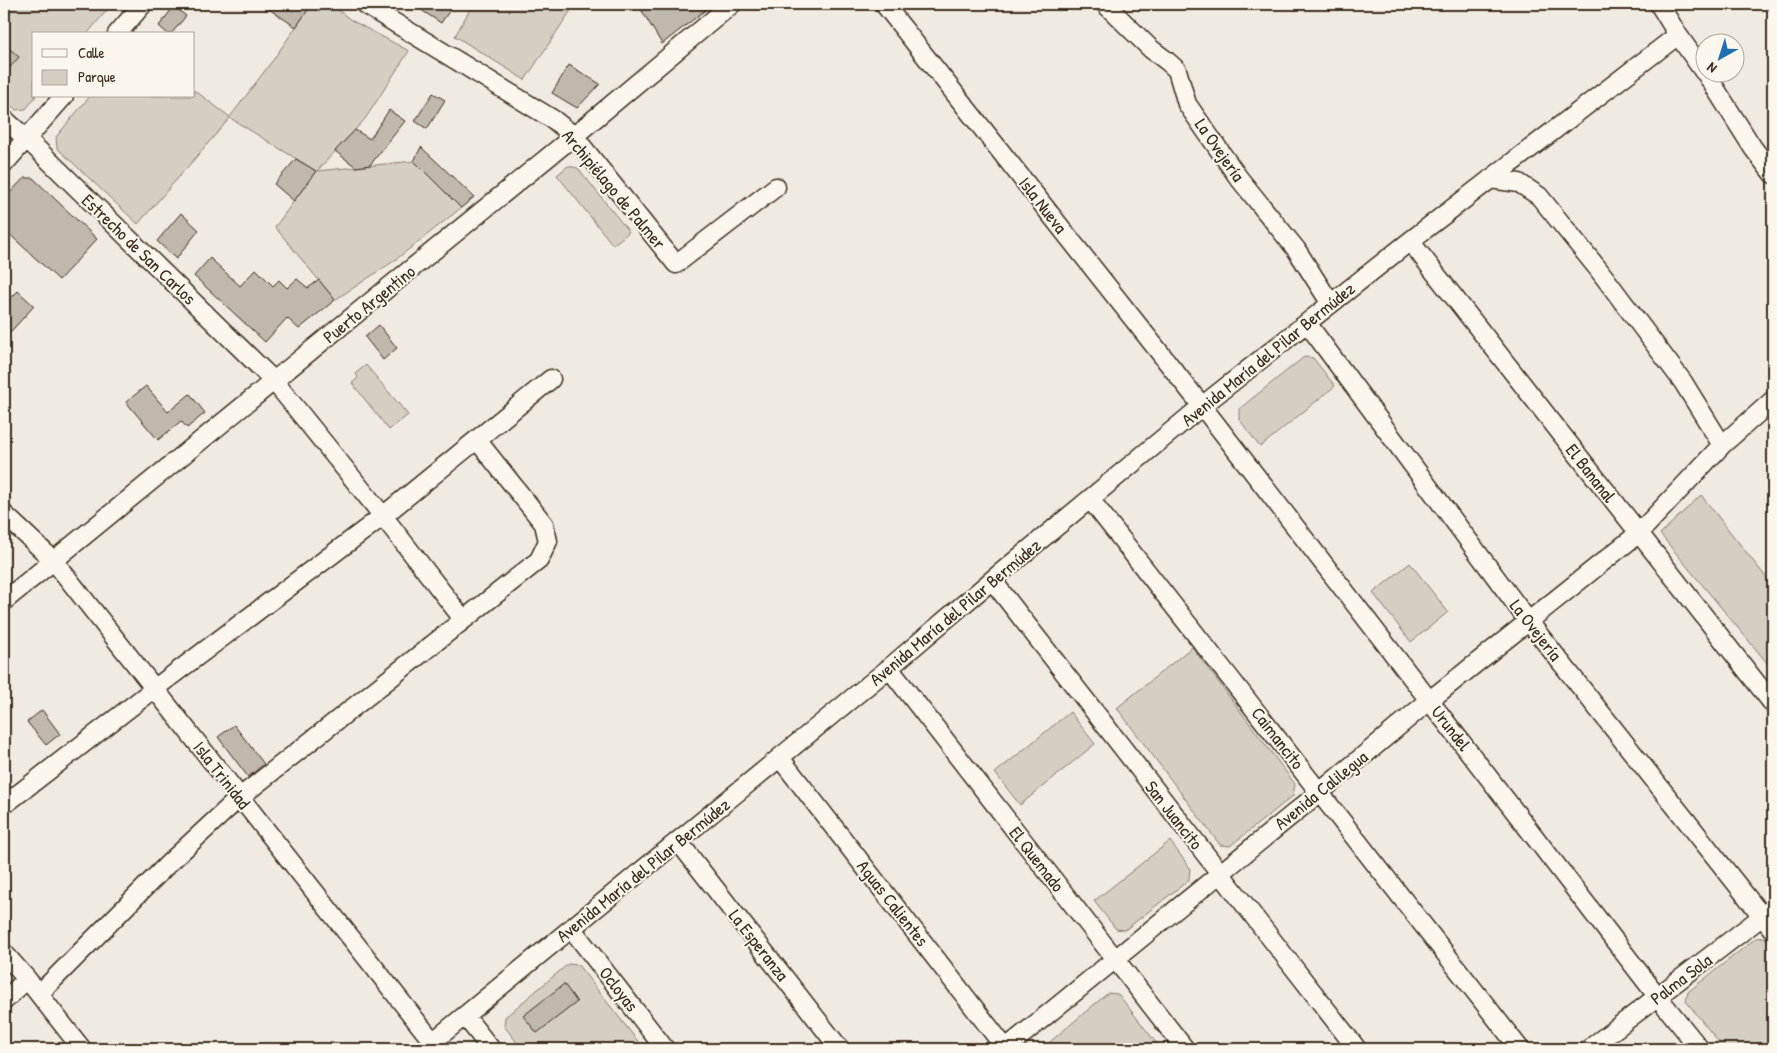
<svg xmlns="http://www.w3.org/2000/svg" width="1777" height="1053" font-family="'Patrick Hand',sans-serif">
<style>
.green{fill:#d5cec3;stroke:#887c70}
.building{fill:#c0b8ad;stroke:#3b2a1e}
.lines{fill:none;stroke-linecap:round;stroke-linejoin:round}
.minor-casing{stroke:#3b2a1e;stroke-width:21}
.minor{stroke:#fbf7ec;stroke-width:18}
.labels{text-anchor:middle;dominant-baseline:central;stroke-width:4;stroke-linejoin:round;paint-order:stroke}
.street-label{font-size:18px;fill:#3b2a1e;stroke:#fbf7ec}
</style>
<rect width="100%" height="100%" fill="#f0ebe0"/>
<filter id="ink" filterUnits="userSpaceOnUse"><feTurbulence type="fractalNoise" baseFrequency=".02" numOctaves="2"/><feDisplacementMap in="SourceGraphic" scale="10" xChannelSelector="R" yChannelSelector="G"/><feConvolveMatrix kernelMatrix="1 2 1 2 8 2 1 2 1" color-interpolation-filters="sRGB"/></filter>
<g filter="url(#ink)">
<!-- green -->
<path class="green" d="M4 4H112L87 34H34V96H36L26 109 16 110 4 98Z
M312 4H330L351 20 409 51 365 119 317 171 414 161 461 208 394 261 335 300 275 227 316 171 230 118 138 224 57 148 56 137 90 96H194V90L230 117 273 60Z
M473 4H575L525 80 455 36Z
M568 166 578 168 629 232 613 245 557 175Z
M1304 357 1313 358 1335 386 1260 447 1239 419V409Z
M366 365 408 415 389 430 352 383 358 378 356 373Z
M1701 495 1773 586V670L1660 534Z
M1410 563 1448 612 1411 642 1373 593Z
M1192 647 1295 784 1293 796 1230 846 1220 845 1117 708Z
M1070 712 1095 744 1020 805 995 773Z
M1170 841 1190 868 1189 880 1125 930 1116 929 1094 901Z
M1764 937 1773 948V1049H1724L1686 1001 1688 992 1756 938Z
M568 964 578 965 644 1049H522L504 1026 505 1017Z
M1108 993 1118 994 1161 1049H1044L1045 1046Z"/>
<!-- building -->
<path class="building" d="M261 4H312L296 27Z
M412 4H454L441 23Z
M650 4H713L662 44 642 11Z
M174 6 186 16 171 34H168L159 26Z
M4 44 19 57 4 74Z
M569 65 600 84 577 108 552 93Z
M433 93 445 100 427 129 415 121Z
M389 110 405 121 370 165 356 167 335 151 355 130 370 139Z
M421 147 474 197 461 208 414 161Z
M296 159 316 171 294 201 274 184Z
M24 178H33L97 239 59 280 4 229V199Z
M181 213 199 230 176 259 157 241Z
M210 258 240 286 256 269 273 286 279 280 287 288 297 279 308 288 319 280 335 300 299 329 287 318 265 342 194 276Z
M18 291 34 306 4 339V305Z
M379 325 397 348 383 360 365 337Z
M146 386 168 412 190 394 205 413 187 428 181 421 158 440 126 402Z
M42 710 60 734 46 745 27 722Z
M234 725 264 764 248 777 218 737Z
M564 984 577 1002 537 1033 523 1016Z"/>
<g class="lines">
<!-- minor casing -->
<g class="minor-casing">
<path id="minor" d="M364 4 554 120 574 136 676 264 776 187
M884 4 1202 406 1658 997 1700 1049
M1105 4 1151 49 1167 61 1177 70 1187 104 1238 177 1296 249 1331 304
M1659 4 1678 35
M117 34 143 4
M1705 72 1753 148 1773 174
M4 119 27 139 274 381 383 516 463 619
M4 164 64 96
M1490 179 1519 183 1539 196 1599 270 1683 382 1722 445
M1410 241 1773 704
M1307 323 1529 622 1773 930
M1090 499 1520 1049
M4 514 54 561 433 1042
M992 580 1357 1049
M4 601 574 136 732 4
M889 668 1185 1049
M780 758 1006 1049
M4 805 154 689 383 516 551 379
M678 841 840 1049
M572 929 665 1049
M4 953 27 979 82 1049
M39 994 169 863 239 798 539 560 548 541 544 524 477 440
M4 1001 27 979
M465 1016 491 1049
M424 1049 889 668 992 580 1202 406 1410 241 1678 35 1704 72
M1005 1049 1320 792 1430 700 1639 533 1722 445 1773 400
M1589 1049 1773 908"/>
</g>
<!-- minor -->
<use href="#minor" class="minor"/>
</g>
</g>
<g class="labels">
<!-- street labels -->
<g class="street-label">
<text transform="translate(1220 150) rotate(55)">La Ovejería</text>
<text transform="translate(614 189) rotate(50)">Archipiélago de Palmer</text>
<text transform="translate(1043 205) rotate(52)">Isla Nueva</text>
<text transform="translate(139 249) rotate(44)">Estrecho de San Carlos</text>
<text transform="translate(369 304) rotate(-39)">Puerto Argentino</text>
<text transform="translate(1268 354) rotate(-39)">Avenida María del Pilar Bermúdez</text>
<text transform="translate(1591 473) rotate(52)">El Bananal</text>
<text transform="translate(955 612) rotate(-40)">Avenida María del Pilar Bermúdez</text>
<text transform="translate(1536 630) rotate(52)">La Ovejería</text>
<text transform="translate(1451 728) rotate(52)">Urundel</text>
<text transform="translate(1278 738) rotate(52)">Caimancito</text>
<text transform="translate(222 775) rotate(52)">Isla Trinidad</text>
<text transform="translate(1321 790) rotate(-39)">Avenida Calilegua</text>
<text transform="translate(1174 815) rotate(52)">San Juancito</text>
<text transform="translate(1037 859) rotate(52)">El Quemado</text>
<text transform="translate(643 870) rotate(-39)">Avenida María del Pilar Bermúdez</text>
<text transform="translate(893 903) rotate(52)">Aguas Calientes</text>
<text transform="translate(759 945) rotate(52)">La Esperanza</text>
<text transform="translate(1681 979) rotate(-37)">Palma Sola</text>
<text transform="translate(619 989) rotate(52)">Ocloyas</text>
</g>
</g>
<!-- margin -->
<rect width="1777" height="1053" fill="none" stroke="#fbf7ec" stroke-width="20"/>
<rect x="10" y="10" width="1757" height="1033" fill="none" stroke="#3b2a1e" stroke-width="2" filter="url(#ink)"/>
<!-- legend -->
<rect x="32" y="32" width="162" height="65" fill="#fbf7ec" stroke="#aea59a"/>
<rect x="42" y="49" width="25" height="8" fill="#fbf7ec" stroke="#aea59a"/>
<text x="78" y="58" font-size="15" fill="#3b2a1e">Calle</text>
<rect x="42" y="70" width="25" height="15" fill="#d5cec3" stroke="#aea59a"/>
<text x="78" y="82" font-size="15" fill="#3b2a1e">Parque</text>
<!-- north arrow -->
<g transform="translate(1720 58) rotate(219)"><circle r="24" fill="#fbf7ec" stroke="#aea59a"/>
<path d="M0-4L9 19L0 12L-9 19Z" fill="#1f6fb2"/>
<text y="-8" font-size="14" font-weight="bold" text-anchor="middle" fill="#3b2a1e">N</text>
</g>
</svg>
